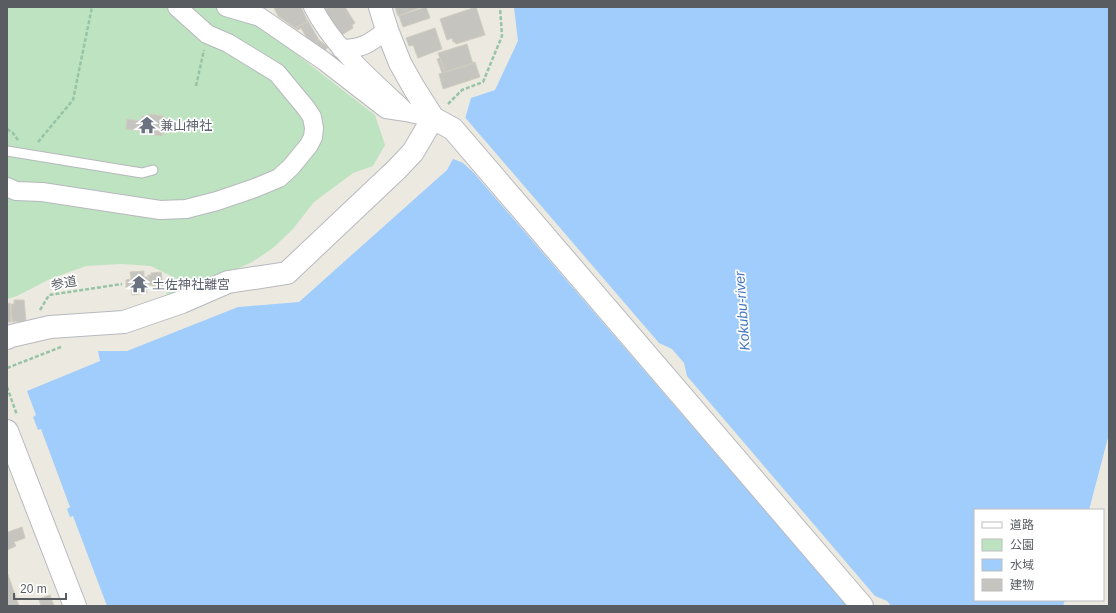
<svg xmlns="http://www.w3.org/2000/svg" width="1116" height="613" font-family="Arial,'Noto Sans JP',sans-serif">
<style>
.green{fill:#bde3c0}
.water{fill:#a0cdfc}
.pier{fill:#eceae0}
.building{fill:#c6c4be;stroke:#d0ccbf}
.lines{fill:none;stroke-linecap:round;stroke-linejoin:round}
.lane-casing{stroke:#b6b8bd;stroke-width:11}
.street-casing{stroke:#b6b8bd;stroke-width:20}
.secondary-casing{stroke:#b6b9bf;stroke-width:24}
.path{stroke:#97c3a7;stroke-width:2.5;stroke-dasharray:4 2;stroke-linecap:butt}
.lane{stroke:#fff;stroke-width:9}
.street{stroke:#fff;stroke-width:18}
.secondary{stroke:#fff;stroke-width:22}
.labels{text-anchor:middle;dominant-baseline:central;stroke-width:3.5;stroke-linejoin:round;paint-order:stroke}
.worship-label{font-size:13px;fill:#5b616d;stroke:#fff;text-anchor:start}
.street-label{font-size:13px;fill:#595c61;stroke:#fff}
.water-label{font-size:14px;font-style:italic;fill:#4476be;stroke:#fff}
</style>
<rect width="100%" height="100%" fill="#eceae0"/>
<!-- green -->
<path class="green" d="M7 7H241L264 29 375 115 385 145 373 166 353 173 314 202 293 229 273 248 252 262 222 276 164 301 173 277 151 266 122 264 86 266 50 279 17 296 7 299Z"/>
<!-- water -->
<path class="water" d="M514 7H1109V434L1089 510H975V600H1065L1063 606H107L73 516 70 517 67 509 70 507 41 429 38 430 33 417 36 415 27 391 100 361 98 351H127L238 307 299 302 447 170 454 157 471 98 495 90 518 41Z"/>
<!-- pier -->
<path class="pier" d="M463 115 659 343 672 349 684 363 687 376 875 596 887 601 891 606H847L473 172 463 163 451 158Z"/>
<!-- building -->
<path class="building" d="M276 7H301L308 22 295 28 278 16 274 8Z
M329 7H345L355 23 352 25 353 28 340 36 325 9Z
M395 7H421L398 16Z
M426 7 430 18 403 27 399 16Z
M476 7 485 35 456 44 455 42H453L452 38 447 40 440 19Z
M308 21 319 40 315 43 307 38 301 28 298 30 295 28Z
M435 28 442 49 418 58 413 45 409 46 406 38Z
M319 40 328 47 325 51 315 43Z
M467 44 473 64 445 72 438 53Z
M440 58 445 72 442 73 437 59Z
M475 62 480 77 443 89 439 74Z
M148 114 164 116 163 119H168L166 133H162V136L147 134 141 132 140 131 126 129 127 119 141 121 142 116 147 117Z
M144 271V277H148L149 283 146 284 147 293 132 295 131 287 126 288V280L131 279 130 272Z
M161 272 163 285 152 286V285H149L148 275H151V273Z
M14 300H24L26 321 12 322 11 304H14Z
M10 303 11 322H7V304Z
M22 527 25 538 14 542 16 546 7 550V529L8 532Z
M7 572 19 606H7Z
M50 595 54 606H41L39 599Z"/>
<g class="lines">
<!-- lane casing -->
<g class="lane-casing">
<path id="lane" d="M7 151 142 173 153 170"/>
</g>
<!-- street casing -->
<g class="street-casing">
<path id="street" d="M226 7 260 17 324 61 386 109 406 112 433 118
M313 7C334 48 370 78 403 109
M341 49C363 49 370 43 387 30
M7 187 16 191 42 192 160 210 186 209 217 201 255 188 279 178 291 167 309 145 313 137 314 128 312 117 306 108 277 73 228 43 207 34 177 7"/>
</g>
<!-- secondary casing -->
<g class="secondary-casing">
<path id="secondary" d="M380 7 387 30 400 63 414 88 433 118 453 129 862 606
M7 338 11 336 50 327 124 322 182 302 228 282 287 273 397 169 413 152 433 118
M7 431 75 606"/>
</g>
<!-- path -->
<path class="path" d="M196 86 204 50
M448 104 462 90 483 82 502 36 500 7
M7 129 13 133 18 140
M38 142 73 100 92 7
M40 310 49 295 122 284
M7 368 61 347
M7 387 17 415"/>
<!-- lane -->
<use href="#lane" class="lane"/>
<!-- street -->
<use href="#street" class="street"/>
<!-- secondary -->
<use href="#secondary" class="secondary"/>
</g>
<!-- icons -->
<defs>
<g id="temple-bare" transform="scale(1.38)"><path d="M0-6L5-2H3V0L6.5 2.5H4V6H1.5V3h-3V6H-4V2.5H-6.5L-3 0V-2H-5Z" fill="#6b7280" stroke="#fff" stroke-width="2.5" paint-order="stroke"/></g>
</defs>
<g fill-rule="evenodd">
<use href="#temple-bare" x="147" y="125"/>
<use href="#temple-bare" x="139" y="284"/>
</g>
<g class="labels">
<!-- worship labels -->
<g class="worship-label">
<text x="160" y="125">兼山神社</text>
<text x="152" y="284">土佐神社離宮</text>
</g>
<!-- street labels -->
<g class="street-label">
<text transform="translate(64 283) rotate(-11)">参道</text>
</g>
<!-- water labels -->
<g class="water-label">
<text transform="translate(742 311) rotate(-94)">Kokubu-river</text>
</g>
</g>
<!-- border -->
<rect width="1116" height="613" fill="none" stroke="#595c61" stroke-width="16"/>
<!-- legend -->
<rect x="974" y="509" width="130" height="92" fill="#ffffff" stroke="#bdbec0"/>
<rect x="982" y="522" width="20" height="6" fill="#ffffff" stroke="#bdbec0"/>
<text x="1010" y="529" font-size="12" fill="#595c61">道路</text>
<rect x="982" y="539" width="20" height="12" fill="#bde3c0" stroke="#bdbec0"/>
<text x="1010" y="549" font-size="12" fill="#595c61">公園</text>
<rect x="982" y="559" width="20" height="12" fill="#a0cdfc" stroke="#bdbec0"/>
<text x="1010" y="569" font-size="12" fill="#595c61">水域</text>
<rect x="982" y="579" width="20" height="12" fill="#c6c4be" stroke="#bdbec0"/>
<text x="1010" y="589" font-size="12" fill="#595c61">建物</text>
<!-- scale -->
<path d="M14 593v6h52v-6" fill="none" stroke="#595c61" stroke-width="2"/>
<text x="20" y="593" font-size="12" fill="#595c61" stroke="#ffffff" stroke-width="3" paint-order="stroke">20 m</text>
</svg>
